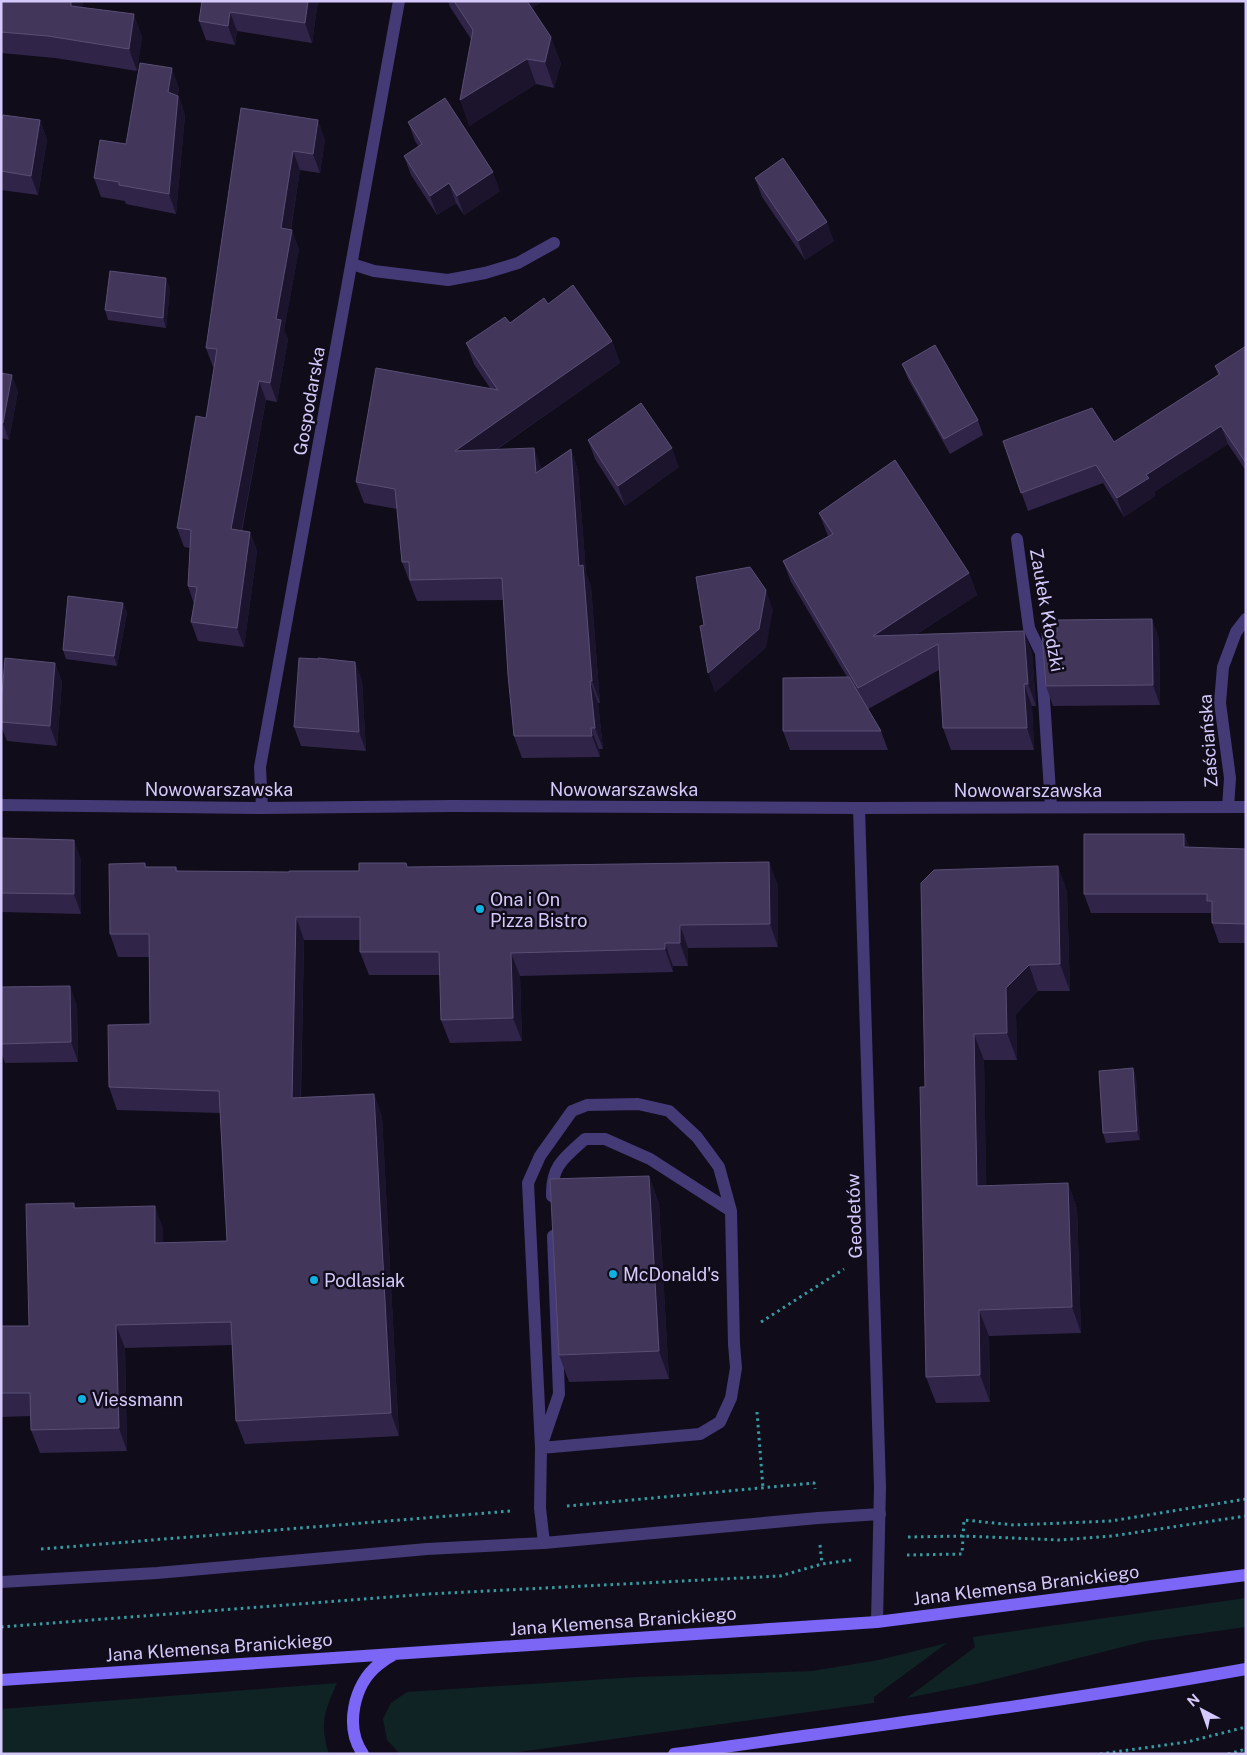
<svg xmlns="http://www.w3.org/2000/svg" width="1247" height="1755" font-family="'Public Sans',sans-serif">
<style>
.green{fill:#0f2224}
.lines{fill:none;stroke-linecap:round;stroke-linejoin:round}
.path{stroke:#349da4;stroke-width:3;stroke-dasharray:2.5 4;stroke-linecap:butt}
.lane{stroke:#443a76;stroke-width:12}
.street{stroke:#443a76;stroke-width:12}
.secondary{stroke:#7b66f5;stroke-width:12}
.wall{fill:#302548}
.shaded-wall{fill:#1c142d}
.building{fill:#42375b;stroke:#594e74}
.poi-dot{fill:#0fb2e1;stroke:#100c1a;stroke-width:2}
.labels{text-anchor:middle;dominant-baseline:central;stroke-width:5;stroke-linejoin:round;paint-order:stroke}
.street-label{font-size:18px;fill:#d5c9fb;stroke:#100c1a}
.poi-label{font-size:18px;fill:#d5c9fb;stroke:#100c1a;text-anchor:start}
</style>
<rect width="100%" height="100%" fill="#100c1a"/>
<!-- green -->
<path class="green" d="M1246 1598V1627L1146 1641 976 1684 907 1698 975 1647 973 1637Z
M947 1643 874 1697V1703L505 1754H400L387 1740 383 1719 391 1703 407 1692 636 1677 812 1671 879 1660Z
M337 1683C325 1711 319 1723 329 1754H1V1709Z"/>
<g class="lines">
<!-- path -->
<path class="path" d="M761 1322 844 1269
M757 1412 763 1488
M567 1506 814 1483 815 1489
M908 1537 963 1536 1060 1540 1112 1536 1246 1516
M820 1545 822 1564
M41 1549 511 1511
M907 1555 962 1554 964 1520 1014 1525 1111 1521 1246 1499
M1 1627 428 1594 780 1576 822 1564 851 1560
M1100 1754 1187 1742 1246 1727
M1228 1754 1246 1749"/>
<!-- lane -->
<path class="lane" d="M352 264 374 271 448 280 485 273 518 263 554 243
M1017 539 1029 628 1041 653 1051 807
M552 1196C551 1166 564 1158 585 1139H605L650 1159 731 1211
M543 1441 559 1394 553 1236
M541 1448 700 1434 720 1422 731 1398 736 1368 734 1344 731 1211 719 1167 697 1137 669 1111 638 1104 587 1105 572 1111 540 1156 528 1183 541 1448 540 1508 544 1543
M1 1582 157 1573 427 1549 544 1543 818 1518 880 1514"/>
<!-- street -->
<path class="street" d="M1 805 262 808 453 806 859 808 1246 807
M1228 807 1230 778 1220 703 1223 667 1236 632 1246 619
M262 808 260 767 399 1
M859 808 880 1487 877 1622"/>
<!-- secondary -->
<path class="secondary" d="M1 1680 877 1622 1246 1575
M363 1754C344 1727 354 1684 378 1665 383 1661 389 1657 395 1654
M674 1754C865 1727 1056 1703 1246 1669"/>
</g>
<!-- wall -->
<path class="wall" d="M1 1H83L82 7 142 36 137 71 55 58 1 53Z
M202 1H318L312 43 237 31 235 45 206 40 199 21Z
M448 1H543L532 8 561 63 554 88 536 84 469 126 471 39 450 7Z
M179 88 178 95 185 115 176 214 126 204 125 201 101 197 94 178Z
M241 108 325 139 320 173 300 170 291 230 299 249 284 330 288 339 277 402 266 400 242 531 250 532 257 551 244 647 198 641 191 622 194 604 188 586 190 548 184 547 177 528 206 418 214 367H213L206 348Z
M40 120 47 140 38 195 1 190V125Z
M408 122 500 191 464 215 456 203 437 215 411 175 404 156 419 147 415 141Z
M755 178 834 241 805 260 762 197Z
M170 288 166 328 108 320 105 310Z
M548 304 612 341 620 363 496 450 542 469 571 449 578 471 586 573 591 587 600 703H598L603 749H599L600 757 522 758 514 736 503 600 417 601 402 562 397 509 364 503 356 482 490 388 474 364 466 343 510 323Z
M1246 346V471L1228 444 1154 492 1155 496 1124 517 1103 483 1028 511 1003 441 1114 442 1218 375 1215 366Z
M902 364 978 420 983 435 950 454 908 379Z
M1 373 18 391 9 440 1 438Z
M588 440 679 467 625 506 595 459Z
M819 513 969 573 977 595 917 634 1024 631 1032 653 1036 706H1032L1034 750H951L943 728 939 670 868 709 881 731 888 750H790L783 731 847 677 791 582 783 561 828 536Z
M123 603 127 613 117 666 66 659 63 650Z
M1057 632 1159 638 1160 705 1053 706 1046 686Z
M355 662 362 681 366 751 301 746 294 727Z
M55 663 62 682 57 746 7 741 1 726V707Z
M1184 834 1189 847 1246 849V943H1219L1212 923 1211 913H1091L1084 894Z
M1 838 81 859V914L1 912Z
M145 863 146 867H176L178 871 289 872 359 871 408 867 778 885V947L688 948V966H673V972L520 976 522 1041 450 1043 441 1020 440 975H369L360 952V940H304L301 1097 374 1094 382 1117 399 1436 245 1444 236 1421 232 1345 125 1348 127 1451 40 1453 31 1430V1416L1 1417V1326H29L74 1203 75 1208 163 1228V1243L227 1241 220 1113 117 1110 109 1087 150 1024 149 957H118L110 934Z
M1058 866 1067 892 1070 991H1038L1016 1014 1017 1060H984L986 1186 1068 1183 1077 1209 1081 1333 989 1336 990 1402 936 1403 926 1377 925 1087Z
M1 987 77 1005 78 1062 5 1063 1 1052Z
M1133 1068 1136 1078 1140 1140 1106 1143 1103 1133Z
M649 1176 659 1204 669 1379 569 1382 559 1355Z"/>
<!-- shaded-wall -->
<path class="shaded-wall" d="M71 1H83L79 28 71 6Z
M308 1H318L312 43 305 23Z
M523 1H543L527 12Z
M230 12 237 31 235 45 228 26Z
M134 14 142 36 137 71 129 49Z
M551 37 561 63 554 88 545 62Z
M527 59 536 84 469 126 460 100Z
M172 68 179 88 175 112 168 92Z
M178 96 185 115 176 214 169 194Z
M40 120 47 140 38 195 31 176Z
M318 120 325 139 320 173 313 154Z
M293 151 300 170 288 247 281 228Z
M493 172 500 191 464 215 457 196Z
M449 183 456 203 437 215 430 196Z
M827 222 834 241 805 260 798 241Z
M292 230 299 249 284 330 288 339 277 402 270 383 276 319Z
M166 278 170 288 166 328 163 318Z
M612 341 620 363 462 473 455 451Z
M12 375 18 391 9 440 3 423Z
M259 381 266 400 238 548 231 529Z
M1221 426 1228 444 1154 492 1155 496 1124 517 1117 498 1146 475Z
M534 448 542 469 536 473Z
M672 448 679 467 625 506 618 486Z
M571 449 578 471 586 573 591 587 600 703 592 681 579 566Z
M250 532 257 551 244 647 237 628Z
M969 573 977 595 881 657 873 636Z
M766 590 773 610 766 648 715 693 708 673Z
M123 603 127 613 117 666 114 656Z
M1152 619 1159 638 1160 705 1153 685Z
M1024 631 1032 653 1036 706 1028 684Z
M355 662 362 681 366 751 359 732Z
M55 663 62 682 57 746 50 726Z
M590 681 598 703 603 749 595 728Z
M1024 684 1032 706 1034 750 1027 728Z
M591 728 599 749 600 757 592 736Z
M1184 834 1191 853 1184 847Z
M74 840 81 859V914L74 894Z
M769 862 778 885V947L770 924Z
M1058 866 1067 892 1070 991 1060 964Z
M296 917 304 940 300 1121 292 1098Z
M680 925 688 948V966L680 943Z
M665 943 673 966V972L665 949Z
M511 953 520 976 522 1041 513 1018Z
M1029 965 1038 991 1016 1014 1017 1060 1007 1033 1006 988Z
M70 986 77 1005 78 1062 71 1042Z
M974 1034 984 1060 987 1212 977 1186Z
M1133 1068 1136 1078 1140 1140 1137 1131Z
M374 1094 382 1117 399 1436 391 1413Z
M649 1176 659 1204 669 1379 659 1351Z
M1068 1183 1077 1209 1081 1333 1072 1307Z
M155 1206 163 1228 164 1266 155 1243Z
M979 1310 989 1336 990 1402 980 1375Z
M116 1325 125 1348 127 1451 119 1428Z"/>
<!-- building -->
<path class="building" d="M1 1H71V6L134 14 129 49 48 36 1 32Z
M202 1H308L305 23 230 12 228 26 199 21Z
M454 1H527L551 37 545 62 527 59 460 100 473 30Z
M140 63 172 68 168 92 178 96 169 194 119 185V182L94 178 100 140 126 144Z
M445 98 493 172 457 196 449 183 430 196 404 156 422 144 408 122Z
M241 108 318 120 313 154 293 151 281 228 292 230 276 319 281 320 270 383 259 381 231 529 250 532 237 628 191 622 197 587 188 586 191 530 177 528 196 416 206 418 217 349 206 348Z
M3 115 40 120 31 176 1 171V125Z
M783 158 827 222 798 241 755 178Z
M110 271 166 278 163 318 105 310Z
M573 285 612 341 455 451 534 448 536 473 571 449 579 566 583 565 592 681H590L595 728H591L592 736H514L508 675 502 578 410 580 409 562H402L395 489 356 482 376 368 498 390 466 343 505 317 510 323 544 298 548 304Z
M935 345 978 420 944 439 902 364Z
M1246 346V463L1221 426 1146 475 1149 478 1117 498 1096 465 1021 493 1003 441 1092 408 1114 442 1220 374 1215 366Z
M1 373 12 375 3 423H1Z
M641 403 672 448 618 486 588 440Z
M895 460 969 573 873 636 1024 631 1028 684H1024L1027 728H943L938 644 858 688 783 561 833 534 819 513Z
M750 567 766 590 759 629 708 673 700 626 704 625 696 577Z
M68 596 123 603 114 656 63 650Z
M1152 619 1153 685 1046 686 1042 633 1057 632V620Z
M5 658 55 663 50 726 1 722V707Z
M299 658 318 659V658L355 662 359 732 294 727Z
M849 677 881 731H783V678Z
M1084 834H1184V847L1246 849V924L1212 923V901H1207V894H1084Z
M1 838 74 840V894L1 893Z
M769 862 770 924 680 925V943H665V949L511 953 513 1018 441 1020 439 952H360V917H296L292 1098 374 1094 391 1413 236 1421 231 1322 116 1325 119 1428 31 1430 30 1393H1V1326H29L26 1204 74 1203V1208L155 1206V1243L227 1241 219 1091 109 1087 108 1025 150 1024 149 934H110L109 864 145 863V867H176V871L289 872V871H359V863H406L407 867Z
M1058 866 1060 964 1029 965 1006 988 1007 1033 974 1034 977 1186 1068 1183 1072 1307 979 1310 980 1375 926 1377 920 1087H925L921 883 934 870Z
M70 986 71 1042 1 1044V987Z
M1133 1068 1137 1131 1103 1133 1099 1071Z
M649 1176 659 1351 559 1355 550 1179Z"/>
<!-- markers -->
<g class="poi-dot">
<circle cx="480" cy="909" r="5"/>
<circle cx="613" cy="1274" r="5"/>
<circle cx="314" cy="1280" r="5"/>
<circle cx="82" cy="1399" r="5"/>
</g>
<g class="labels">
<!-- street labels -->
<g class="street-label">
<text transform="translate(309 401) rotate(-80)">Gospodarska</text>
<text transform="translate(1047 610) rotate(80)">Zaułek Kłodzki</text>
<text transform="translate(1208 741) rotate(-94)">Zaściańska</text>
<text x="219" y="789">Nowowarszawska</text>
<text x="624" y="789">Nowowarszawska</text>
<text x="1028" y="790">Nowowarszawska</text>
<text transform="translate(854 1216) rotate(-92)">Geodetów</text>
<text transform="translate(1026 1585) rotate(-7)">Jana Klemensa Branickiego</text>
<text transform="translate(623 1621) rotate(-4)">Jana Klemensa Branickiego</text>
<text transform="translate(219 1647) rotate(-4)">Jana Klemensa Branickiego</text>
</g>
<!-- poi labels -->
<g class="poi-label">
<text x="490" y="899">Ona i On<tspan x="490" dy="21">Pizza Bistro</tspan></text>
<text x="623" y="1274">McDonald's</text>
<text x="324" y="1280">Podlasiak</text>
<text x="92" y="1399">Viessmann</text>
</g>
</g>
<!-- border -->
<rect width="1247" height="1755" fill="none" stroke="#d5c9fb" stroke-width="5"/>
<!-- north arrow -->
<g transform="translate(1202 1710) rotate(319)" stroke="#100c1a" stroke-width="4" paint-order="stroke">
<path d="M0-4L9 19L0 12L-9 19Z" fill="#d5c9fb"/>
<text y="-8" font-size="14" font-weight="bold" text-anchor="middle" fill="#d5c9fb">N</text>
</g>
</svg>
